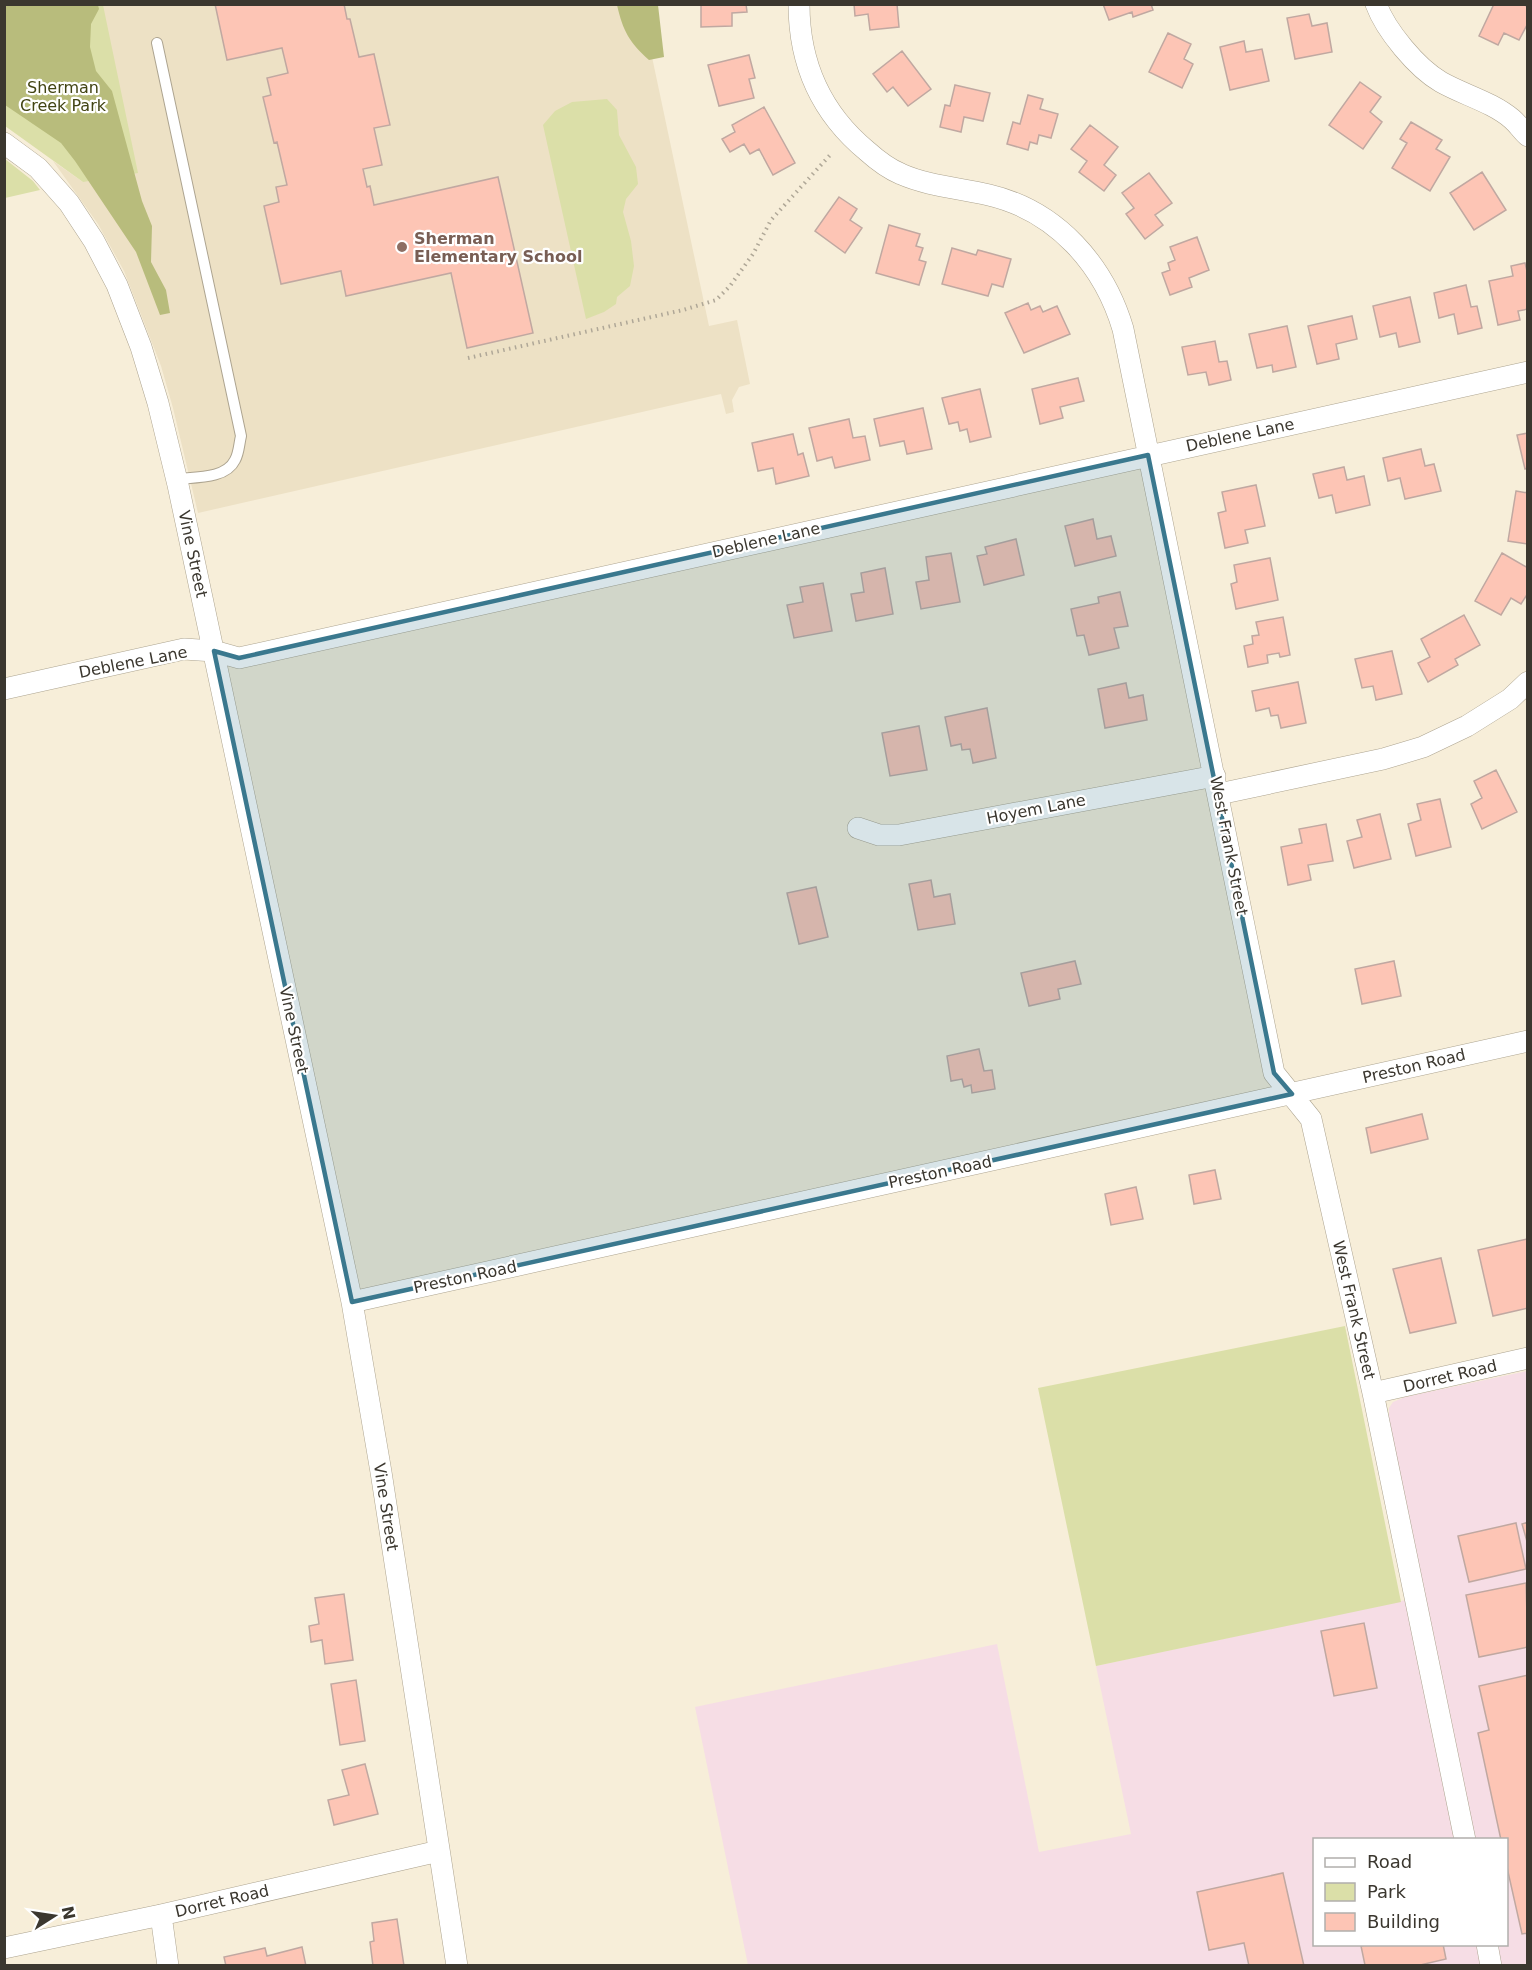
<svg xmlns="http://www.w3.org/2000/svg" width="1532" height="1970" font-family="'DejaVu Sans',sans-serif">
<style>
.commercial{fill:#f6dde5;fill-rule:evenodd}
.built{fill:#ede1c5}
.green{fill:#dbdfa8}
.forest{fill:#b8bc7c}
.building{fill:#fdc5b5;stroke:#c0a8a1;stroke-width:1.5}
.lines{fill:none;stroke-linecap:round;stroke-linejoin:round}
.service-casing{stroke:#ada490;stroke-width:12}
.minor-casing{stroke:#ada490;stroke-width:22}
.path{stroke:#afa797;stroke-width:4;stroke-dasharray:1.5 4.5;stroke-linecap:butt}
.service{stroke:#fff;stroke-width:10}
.minor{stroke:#fff;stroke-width:21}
.marked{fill:#3a788e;fill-opacity:0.2;stroke:#3a788e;stroke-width:4.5;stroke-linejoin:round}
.education-dot{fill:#8d6e63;stroke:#fff;stroke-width:2}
.labels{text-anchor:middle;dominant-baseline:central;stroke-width:4.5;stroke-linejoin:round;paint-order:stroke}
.park-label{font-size:16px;fill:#424413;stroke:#fff}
.education-label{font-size:16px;font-weight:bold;fill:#785e54;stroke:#fff;text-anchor:start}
.street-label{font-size:16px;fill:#3b372f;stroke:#fff}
</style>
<rect width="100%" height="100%" fill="#f7eed9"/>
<!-- commercial -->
<path class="commercial" d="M1527 1371V1965H748L695 1707 997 1644 1039 1852 1131 1834 1096 1666 1425 1596 1389 1422V1408L1393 1402 1405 1397ZM1314 1840H1506V1944H1314Z"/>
<!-- built -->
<path class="built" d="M103 5H641L709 326 737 320 750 384 739 387 732 400 734 412 726 414 721 394 198 513 173 408 161 366 124 271 98 224 53 161 83 182Z"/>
<!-- green -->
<path class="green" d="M5 5H103L138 173 83 182 5 126Z
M607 99 617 110 619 135 636 167 638 184 626 199 623 212 631 241 634 266 630 286 617 297 616 304 604 312 586 319 543 125 555 111 572 102Z
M5 159 33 181 40 190 5 198Z
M1345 1326 1401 1602 1096 1666 1038 1388Z"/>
<!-- forest -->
<path class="forest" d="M4 5H98L99 9 91 24 90 47 96 71 112 91 142 201 152 226 151 262 166 290 170 313 160 315 136 252 75 161 61 143 5 105Z
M617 5H658L664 57 649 60C629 42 623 31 617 5Z"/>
<!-- building -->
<path class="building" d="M215 4H344L347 19H350L359 57 374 54 390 125 374 128 382 165 363 169 367 187 370 186 374 205 498 177 533 333 467 348 451 273 346 296 341 271 281 284 264 206 279 202 276 187 287 185 277 142 274 143 263 97 271 95 267 78 288 73 282 48 227 60Z
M701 4H746L747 12 732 13V26L701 27Z
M854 4H897L899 27 870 30 868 14 855 16Z
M1103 4H1151L1153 10 1133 17 1132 12 1109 20Z
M1494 4H1523L1528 7V23L1519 40 1504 33 1498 45 1479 36Z
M1309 14 1312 26 1327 23 1332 52 1295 59 1287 18Z
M1168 33 1191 44 1184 59 1193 64 1182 88 1149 72Z
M1244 41 1246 52 1262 49 1269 81 1230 90 1220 47Z
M902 51 931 89 908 106 893 87 887 92 873 74Z
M749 55 755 78 749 79 754 98 719 106 708 65Z
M1360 82 1381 97 1370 112 1382 122 1363 149 1329 125Z
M955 85 990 93 983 121 964 117 961 132 940 127 945 105 950 106Z
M1028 95 1043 99 1040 109 1058 114 1051 138 1039 135 1037 144 1030 142 1028 150 1007 144 1013 122 1020 124Z
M764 107 795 163 773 175 759 149 750 154 744 144 730 152 722 139 735 132 732 125Z
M1411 122 1442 140 1436 149 1450 157 1430 191 1392 168 1407 143 1400 139Z
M1090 125 1118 147 1104 165 1116 175 1104 191 1079 172 1087 161 1071 149Z
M1482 172 1506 210 1474 230 1450 193Z
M1149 173 1172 203 1155 215 1163 225 1145 239 1126 214 1134 208 1122 193Z
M839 197 857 209 850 220 862 228 845 253 815 231Z
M889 225 920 234 916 246 923 248 919 260 926 262 919 285 876 273Z
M1197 237 1209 270 1189 278 1192 287 1170 295 1162 273 1170 270 1168 263 1175 260 1170 247Z
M952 248 976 255 978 250 1011 259 1003 287 992 284 988 296 942 284Z
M1525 263 1528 275V309L1518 311 1520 320 1498 325 1489 281 1513 276 1511 266Z
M1466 285 1471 307 1477 306 1482 328 1458 334 1454 314 1439 318 1434 293Z
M1410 297 1420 342 1399 347 1396 333 1380 337 1373 306Z
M1028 303 1031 310 1040 306 1043 312 1057 306 1070 334 1024 353 1005 313Z
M1352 316 1357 339 1336 344 1339 359 1317 364 1308 326Z
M1287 326 1296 367 1273 372 1272 365 1257 368 1249 334Z
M1215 341 1219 362 1227 361 1231 380 1209 385 1206 372 1188 375 1182 347Z
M1078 378 1084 401 1060 407 1063 418 1040 424 1032 389Z
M980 389 991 437 970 442 967 429 960 431 958 422 949 424 942 398Z
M923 408 932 449 907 454 904 441 880 446 874 419Z
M849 419 853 438 865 436 870 460 835 468 832 457 817 461 809 428Z
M1528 433V468L1525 469 1517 435Z
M793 434 798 455 803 453 809 476 776 484 773 468 758 471 752 443Z
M1421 449 1425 466 1434 464 1441 491 1405 499 1400 478 1388 481 1383 458Z
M1344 467 1347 480 1364 476 1370 505 1336 513 1332 495 1319 498 1313 474Z
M1256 485 1265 526 1245 530 1248 543 1225 548 1218 513 1226 511 1222 492Z
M1516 491 1528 493V544L1508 541Z
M1093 519 1097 539 1111 536 1116 556 1075 566 1065 526Z
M1016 539 1024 575 984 585 977 556 987 554 985 547Z
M951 553 960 602 921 609 916 582 929 580 926 557Z
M1502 553 1528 568V593L1521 604 1511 598 1501 615 1475 601Z
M1270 558 1278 600 1236 609 1231 584 1237 582 1234 565Z
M885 568 893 614 856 621 851 594 864 592 861 573Z
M823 583 832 631 794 638 787 605 803 602 800 587Z
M1120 592 1128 626 1114 628 1119 648 1089 655 1084 635 1077 636 1071 609 1099 603 1098 597Z
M1464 615 1480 645 1455 659 1458 665 1428 682 1418 663 1430 657 1421 639Z
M1283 617 1290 655 1280 657 1279 653 1267 655 1268 663 1248 667 1244 646 1253 644 1252 636 1259 635 1256 622Z
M1392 651 1402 694 1376 700 1373 686 1362 688 1355 659Z
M1298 682 1306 723 1281 728 1278 715 1271 716 1269 708 1256 711 1252 691Z
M1126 683 1129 698 1143 695 1147 720 1105 728 1098 689Z
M987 708 996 758 973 763 970 749 962 750 961 744 951 746 945 717Z
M919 726 927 770 890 776 882 733Z
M1496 770 1517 812 1482 829 1471 804 1482 798 1474 781Z
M1440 799 1451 847 1416 856 1408 824 1421 820 1417 804Z
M1380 814 1391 859 1354 868 1347 841 1362 837 1357 820Z
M1326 824 1333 861 1308 865 1311 880 1288 885 1281 847 1302 843 1299 829Z
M931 880 934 897 950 894 955 924 918 930 909 884Z
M816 887 828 937 799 944 787 893Z
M1075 961 1081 984 1058 989 1060 999 1029 1006 1021 973Z
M1394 961 1401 996 1362 1004 1355 969Z
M979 1049 984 1071 992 1070 995 1089 972 1093 971 1085 964 1087 962 1079 951 1081 947 1056Z
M1422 1114 1428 1139 1371 1153 1366 1128Z
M1215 1170 1221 1199 1194 1204 1189 1175Z
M1136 1187 1143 1219 1111 1225 1105 1194Z
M1527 1239 1528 1308 1493 1316 1478 1250Z
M1441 1258 1456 1323 1410 1333 1393 1269Z
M1528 1522V1545L1522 1524Z
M1516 1523 1526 1569 1469 1582 1458 1536Z
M1526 1583 1528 1647 1479 1657 1466 1595Z
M344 1594 353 1660 325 1664 322 1640 311 1642 309 1626 319 1624 315 1598Z
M1364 1623 1377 1688 1334 1696 1321 1631Z
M1528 1675V1933L1522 1934 1506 1863V1840H1501L1478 1733 1489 1730 1479 1686Z
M356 1680 365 1741 340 1745 331 1684Z
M365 1764 378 1814 334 1825 328 1800 349 1795 342 1770Z
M1283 1873 1304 1966H1249L1244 1943 1209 1950 1197 1892Z
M397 1919 404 1966H373L370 1942 374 1941 372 1923Z
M1368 1944H1443L1446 1959 1416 1966H1364L1365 1965 1361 1946Z
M302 1947 306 1966H226L224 1957 265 1948 267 1956Z"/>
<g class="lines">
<!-- service casing -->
<g class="service-casing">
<path id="service" d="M157 43 241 436C239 444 239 453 235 460 226 479 195 477 177 479"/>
</g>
<!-- minor casing -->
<g class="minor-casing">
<path id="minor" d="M799 4C799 64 821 113 867 151 877 160 889 169 901 174 928 186 960 188 989 195 1057 211 1104 265 1123 329L1274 1073 1311 1119 1373 1393 1465 1840
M1376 4C1386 31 1417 68 1441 82 1464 95 1492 102 1512 119 1518 124 1522 131 1528 136
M4 143 38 168 69 203 94 241 117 285 141 347 158 403 178 485 352 1302 381 1472 457 1966
M4 689 184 649 214 651 239 658 1528 372
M1219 794 1383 759 1423 747 1467 726 1510 699 1528 682
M858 828 879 835H899L1215 776
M352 1302 1528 1041
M1373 1393 1528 1358
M161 1915 168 1966
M1487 1944 1491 1966
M4 1948 161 1915 439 1851"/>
</g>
<!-- path -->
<path class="path" d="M468 358 683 310 716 300 730 286 753 254 771 220 831 154"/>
<!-- service -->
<use href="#service" class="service"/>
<!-- minor -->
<use href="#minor" class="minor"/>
</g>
<!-- marked area -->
<path class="marked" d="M1148 455 1274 1073 1292 1094 352 1302 214 651 239 658Z"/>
<!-- markers -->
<circle class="education-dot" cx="402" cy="247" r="6"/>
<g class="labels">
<!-- park labels -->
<g class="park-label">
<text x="63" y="87">Sherman<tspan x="63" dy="18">Creek Park</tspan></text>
</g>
<!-- education labels -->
<g class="education-label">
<text x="414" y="238">Sherman<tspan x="414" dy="18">Elementary School</tspan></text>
</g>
<!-- street labels -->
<g class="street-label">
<text transform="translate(1240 435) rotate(-12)">Deblene Lane</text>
<text transform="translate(766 540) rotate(-13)">Deblene Lane</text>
<text transform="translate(193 554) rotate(78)">Vine Street</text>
<text transform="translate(133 662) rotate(-11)">Deblene Lane</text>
<text transform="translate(1036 809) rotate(-11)">Hoyem Lane</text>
<text transform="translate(1229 846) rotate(79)">West Frank Street</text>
<text transform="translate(294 1030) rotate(78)">Vine Street</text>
<text transform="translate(1414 1066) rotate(-13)">Preston Road</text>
<text transform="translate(940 1172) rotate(-12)">Preston Road</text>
<text transform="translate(465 1277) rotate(-12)">Preston Road</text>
<text transform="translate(1354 1310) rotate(77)">West Frank Street</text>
<text transform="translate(1450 1376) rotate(-13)">Dorret Road</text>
<text transform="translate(386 1507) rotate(81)">Vine Street</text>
<text transform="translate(222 1901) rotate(-13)">Dorret Road</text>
</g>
</g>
<!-- border -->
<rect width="1532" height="1970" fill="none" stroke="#3b372f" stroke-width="12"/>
<!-- legend -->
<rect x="1313" y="1838" width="195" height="108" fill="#ffffff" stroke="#b1afac" stroke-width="1.5"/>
<rect x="1325" y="1858" width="30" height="9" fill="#ffffff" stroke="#b1afac" stroke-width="1.5"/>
<text x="1367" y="1868" font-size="18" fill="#3b372f">Road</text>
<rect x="1325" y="1883" width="30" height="18" fill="#dbdfa8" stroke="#b1afac" stroke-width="1.5"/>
<text x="1367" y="1898" font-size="18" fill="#3b372f">Park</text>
<rect x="1325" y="1913" width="30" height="18" fill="#fdc5b5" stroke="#b1afac" stroke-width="1.5"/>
<text x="1367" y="1928" font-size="18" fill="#3b372f">Building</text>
<!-- north arrow -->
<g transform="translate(54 1916) rotate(78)" stroke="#ffffff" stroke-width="4.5" paint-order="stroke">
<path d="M0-4.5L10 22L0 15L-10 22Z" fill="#3b372f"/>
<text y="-9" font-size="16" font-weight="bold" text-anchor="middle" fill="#3b372f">N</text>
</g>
</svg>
